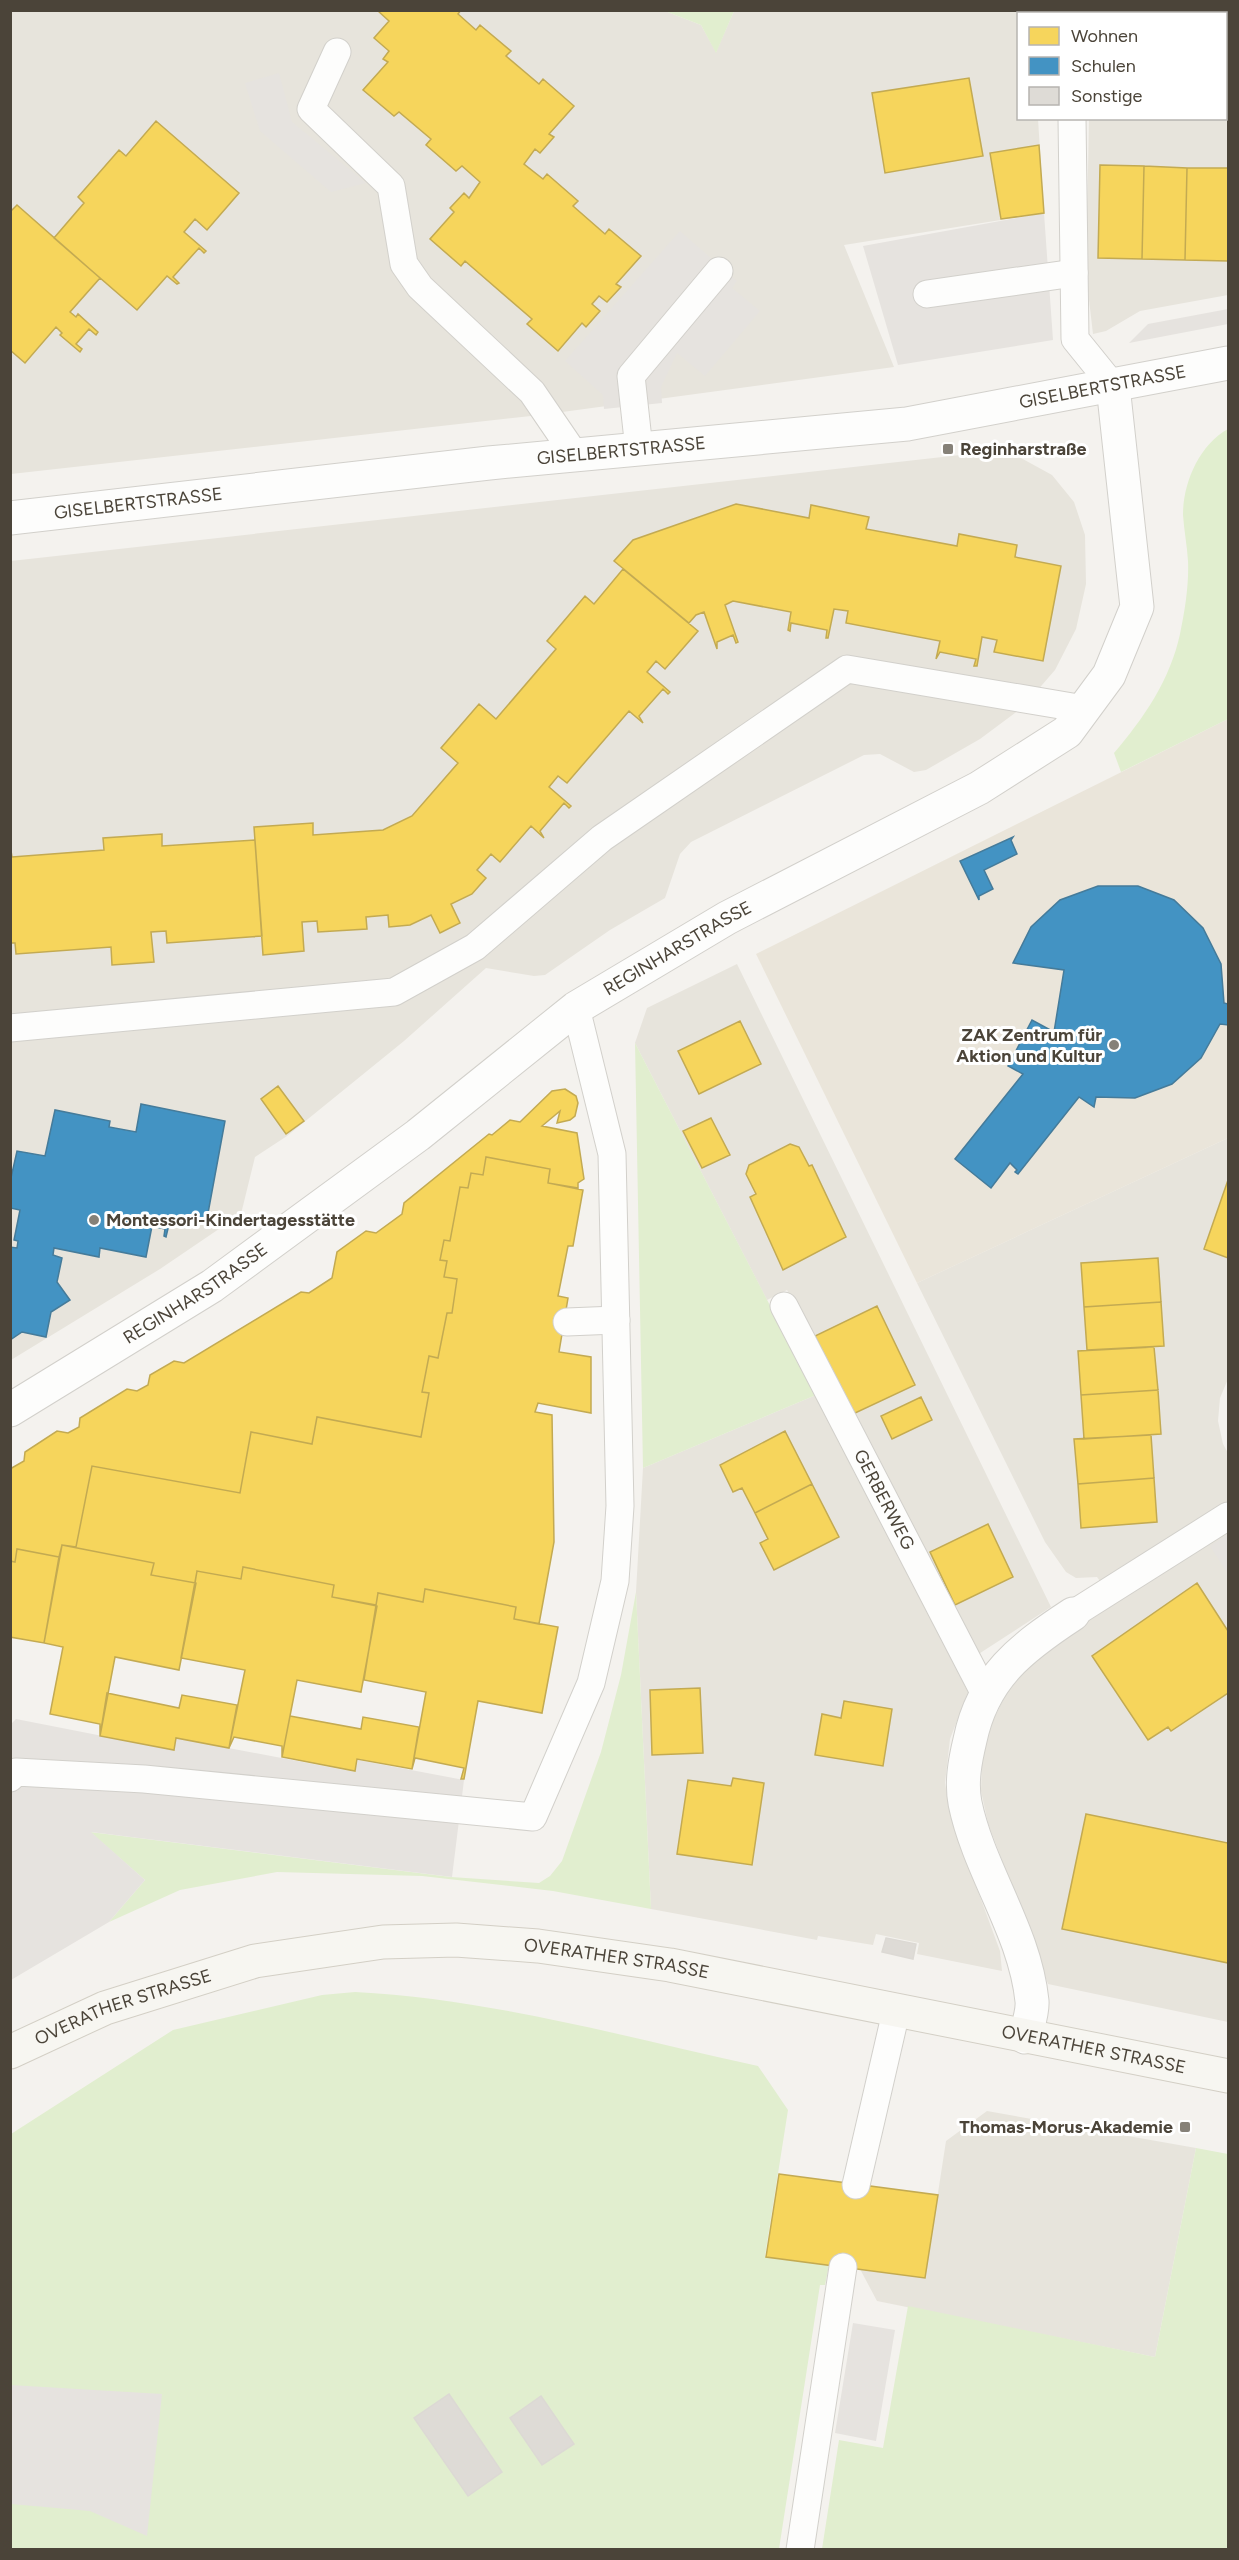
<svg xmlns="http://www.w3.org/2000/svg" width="1239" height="2560" font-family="Figtree,sans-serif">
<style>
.residential{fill:#e7e4dc}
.education{fill:#eae5da}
.green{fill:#e1eecf}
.parking{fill:#e6e3df}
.homes{fill:#f6d55c;stroke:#c3aa52;stroke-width:1.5}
.schools{fill:#4393c3;stroke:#457b9a;stroke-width:1.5}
.building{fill:#dedbd6;stroke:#dcd9d4;stroke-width:1.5}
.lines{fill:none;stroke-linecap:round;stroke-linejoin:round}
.service-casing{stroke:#d2d0cb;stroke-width:29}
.minor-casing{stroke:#d2d0cb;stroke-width:35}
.secondary-casing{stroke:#d3cfc5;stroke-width:35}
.service{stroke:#fdfdfc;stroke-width:27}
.minor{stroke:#fdfdfc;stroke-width:33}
.secondary{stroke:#f7f6f1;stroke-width:33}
.poi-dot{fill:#868178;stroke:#fff;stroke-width:2}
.labels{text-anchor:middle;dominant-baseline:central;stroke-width:6;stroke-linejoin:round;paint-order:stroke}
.street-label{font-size:18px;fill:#4b4439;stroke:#fff}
.poi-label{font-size:18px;font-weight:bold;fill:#4b4439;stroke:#fff;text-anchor:start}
</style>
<rect width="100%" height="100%" fill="#f4f2ee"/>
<!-- residential -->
<path class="residential" d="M1228 10V38H1226V14H1018V118L1038 119 1044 213 844 245 894 367 540 415 11 474 10 11H665L701 25 716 52 734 11Z
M1226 59H1228V295L1140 311 1106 331 1093 334 1086 274 1089 119 1226 118Z
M987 452 1021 458 1052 475 1074 502 1085 535 1086 584 1076 629 1055 670 1023 707 980 739 926 770 914 772 880 754 864 755 691 842 680 854 665 898 610 930 545 975 534 976 486 968 404 1041 287 1136 255 1157 241 1214 160 1269 11 1360V561Z
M737 964 1051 1607 974 1657 787 1290 767 1300 635 1043 647 1008Z
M1228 1138V1379L1220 1398 1218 1421 1223 1444 1228 1453V1501L1103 1585 1097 1577 1076 1578 1066 1572 1045 1542 917 1283Z
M816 1395 968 1692 950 1739 945 1783 951 1818 1000 1951 1002 1971 917 1954 919 1943 876 1934 873 1945 818 1936 817 1940 651 1909 636 1592 643 1468Z
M1228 1528V2022L1048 1984 988 1823 981 1791 982 1759 990 1727 1005 1696 1026 1668 1054 1644Z
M987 2111 1196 2148 1155 2357 877 2301 860 2269 925 2277 946 2141Z"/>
<!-- education -->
<path class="education" d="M1228 719V1138L917 1283 756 954Z"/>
<!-- green -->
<path class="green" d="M665 11H734L716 53 701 25Z
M1228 429V719L1121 772 1114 753C1144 718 1170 680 1180 634 1185 610 1189 585 1188 561 1187 545 1184 530 1183 515 1183 483 1199 445 1228 429Z
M635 1043 816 1395 643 1468Z
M636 1592 651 1909 553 1891 422 1876 277 1872 180 1890 109 1922 145 1880 90 1832 451 1877 539 1883 550 1876 562 1861 601 1752 621 1675Z
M355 1992C491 1999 625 2037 758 2066L788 2110 765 2256 829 2265 825 2285H820L779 2549 11 2550V2134L173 2030 322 1995Z
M1196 2148 1228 2154V2549H822L839 2440 883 2448 908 2306 1155 2357Z"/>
<!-- parking -->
<path class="parking" d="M279 73 292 122 366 183 331 192 260 131 245 83Z
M1044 213 1053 340 898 365 863 246Z
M680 231 737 281 732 288 760 311 705 376 677 353 661 387 662 403 604 409 603 395 565 361Z
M1228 309V324L1129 343 1148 324Z
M1228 1534V1574L1210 1546Z
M16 1719 174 1750 176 1738 355 1772 358 1760 464 1780 452 1877 91 1832 145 1880 109 1922 11 1980 10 1725Z
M853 2323 895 2330 876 2441 835 2433Z
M10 2385 162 2394 147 2536 90 2511 11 2504Z"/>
<!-- homes -->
<path class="homes" d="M377 10H461L458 14 476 30 480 25 511 51 506 56 539 84 543 79 574 106 549 134 554 137 540 153 535 149 524 164 543 179 547 174 578 201 573 206 605 234 609 229 641 256 616 284 621 287 607 302 599 296 592 304 600 311 586 327 582 323 558 351 527 324 532 319 465 261 461 266 430 239 454 212 450 208 464 193 469 198 480 182 462 166 456 171 426 145 431 139 399 112 394 116 363 90 388 62 383 59 389 51 374 38 389 21Z
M1157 10H1228V35L1226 34V14H1166Z
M969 78 983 156 885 173 872 93Z
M156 121 239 193 207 230 195 219 184 232 206 251 204 253 199 248 173 277 179 283 177 284 167 276 137 310 54 238 84 203 78 197 119 150 126 156Z
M1039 145 1044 213 1001 219 990 153Z
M1100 165 1144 166 1142 259 1098 258Z
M1144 166 1187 168 1185 260 1142 259Z
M1187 168H1228V261L1185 260Z
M17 205 100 278 70 312 76 317 78 314 98 332 96 335 89 329 76 344 82 349 80 352 60 335 62 333 56 327 25 363 10 350V212Z
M736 504 809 518 811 505 869 517 866 529 957 546 959 534 1017 545 1015 557 1061 566 1043 661 994 652 997 640 982 637 977 666H974L976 659 940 652 936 659 940 641 846 623 848 611 834 609 828 638H826L827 630 791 623 790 631 788 630 791 612 733 601 725 605 738 642 736 643 733 635 717 642V649L704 612 696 615 689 623 614 561 633 540Z
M623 569 698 631 665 669 656 661 647 672 670 692 668 694 663 689 639 716 643 723 629 711 567 783 558 776 549 787 571 806 569 808 564 803 540 831 544 838 531 826 500 862 491 854 477 870 486 878 472 894 451 904 460 923 440 933 431 915 410 925 389 927 388 915 366 917 367 929 318 932 317 921 302 922 304 951 263 955 254 827 313 823V835L383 830 412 816 458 763 441 748 479 704 496 719 556 649 547 641 585 596 594 604Z
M162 834V846L255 840 262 936 167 943 166 931 151 932 154 962 112 965 111 947 16 954 15 943H10V844L12 857 104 850 103 838Z
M740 1021 761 1064 699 1094 678 1051Z
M278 1086 304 1121 286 1134 261 1099Z
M565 1089 576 1096 578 1103 575 1116 570 1120 557 1123 560 1111 542 1126 577 1133 584 1179 578 1183V1188L548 1183 550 1169 486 1157 483 1175 471 1173 468 1188 460 1187 450 1241 444 1240 440 1260 447 1261 444 1277 457 1279 452 1313H447L438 1358 429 1356 422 1392 429 1393 421 1437 317 1417 312 1444 251 1432 240 1493 92 1466 76 1547 62 1545 59 1557 17 1549 15 1562 10 1561V1469L24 1461 25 1452 57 1431 68 1433 79 1427 80 1418 127 1389 137 1391 148 1385 150 1375 174 1361 184 1363 301 1292 309 1293 332 1278 337 1252 366 1231 376 1233 402 1214 404 1203 489 1134 492 1135 510 1120 520 1122 552 1091Z
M711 1118 730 1155 702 1168 683 1131Z
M790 1144 799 1147 809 1166 812 1165 846 1237 783 1270 750 1197 756 1194 746 1174 749 1165Z
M486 1157 550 1169 548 1183 583 1190 573 1246H568L558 1296 568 1298 559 1352 591 1357V1413L538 1403 535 1412 552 1415 554 1542 539 1624 514 1619 516 1607 425 1589 423 1602 378 1593 376 1605 332 1597 334 1585 243 1567 241 1579 197 1571 195 1583 151 1575 154 1563 62 1545 76 1547 92 1466 240 1493 251 1432 312 1444 317 1417 421 1437 429 1393 422 1392 429 1356 438 1358 447 1313H452L457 1279 444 1277 447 1261 440 1260 444 1240 450 1241 460 1187 468 1188 471 1173 483 1175Z
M1228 1180V1258L1204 1249Z
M1158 1258 1161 1302 1084 1307 1081 1263Z
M1161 1302 1164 1346 1087 1350 1084 1307Z
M877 1306 915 1385 853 1414 815 1336Z
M1154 1347 1158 1390 1081 1395 1078 1351Z
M1158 1390 1161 1434 1084 1439 1081 1395Z
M921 1397 932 1420 892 1439 881 1416Z
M785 1431 812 1484 755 1513 742 1488 733 1492 720 1465Z
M1151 1435 1154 1478 1078 1484 1074 1439Z
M1154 1478 1157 1522 1081 1528 1078 1484Z
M812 1484 839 1537 774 1570 760 1543 768 1539 755 1513Z
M988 1524 1013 1577 955 1605 930 1552Z
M62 1545 154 1563 151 1575 196 1583 179 1670 115 1657 100 1736V1724L50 1714 63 1647 44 1643Z
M17 1549 59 1557 44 1643 10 1637V1561L15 1562Z
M243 1567 334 1585 332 1597 377 1606 361 1692 297 1680 282 1757V1746L234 1737 229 1748 245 1670 181 1658 197 1571 241 1579Z
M1197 1583 1228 1631V1693L1171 1731 1168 1727 1148 1740 1092 1656Z
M425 1589 516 1607 514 1619 558 1627 542 1713 478 1701 464 1779H461L464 1768 415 1758 412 1769 426 1692 364 1680 378 1593 423 1602Z
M700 1688 703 1753 652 1755 650 1690Z
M107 1693 179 1708 182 1695 237 1705 229 1748 176 1738 174 1750 100 1736Z
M844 1701 892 1709 883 1766 815 1755 822 1714 841 1718Z
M290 1716 361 1729 363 1717 419 1727 412 1769 357 1759 355 1771 282 1757Z
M733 1778 764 1783 752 1865 677 1854 688 1780 731 1786Z
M1086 1814 1228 1843V1963L1062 1929Z
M779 2174 938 2195 925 2278 766 2257Z"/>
<!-- schools -->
<path class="schools" d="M1013 837 1011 840 1017 854 984 870 993 889 979 896V900L960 861Z
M1098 886H1138L1174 900 1203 928 1221 964 1224 1003 1228 1004V1025L1220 1024 1201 1058 1172 1084 1135 1098 1096 1097 1094 1107 1079 1097 1018 1174 1015 1172 1017 1170 1010 1163 991 1188 955 1159 1023 1074 1008 1066 1032 1020 1054 1032 1064 970 1013 963 1031 927 1060 900Z
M141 1104 225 1121 206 1224 171 1216 166 1237 164 1236 165 1229 152 1226 146 1257 100 1248 99 1257 54 1248 53 1255 62 1258 57 1282 70 1300 51 1312 46 1337 22 1332 10 1340V1247L17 1248 18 1241 14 1240 20 1210 10 1208V1182L17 1151 45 1156 55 1110 110 1121 109 1127 136 1132Z"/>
<!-- building -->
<path class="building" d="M886 1938 916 1944 913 1959 882 1952Z
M449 2394 502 2472 468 2496 414 2418Z
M541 2396 574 2444 542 2465 510 2418Z"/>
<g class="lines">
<!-- service casing -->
<g class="service-casing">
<g id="service">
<path d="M337 52 311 109 391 186 404 264 420 287 532 392 575 455"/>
<path d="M1072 118 1075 339 1113 386"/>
<path d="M927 294 1074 273"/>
<path d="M639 449 631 376 719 271"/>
<path d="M10 1028 394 992 475 947 602 838 847 669 1084 709"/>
<path id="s1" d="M784 1306 985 1694"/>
<path d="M567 1322 616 1320"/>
<path d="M1073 1614 1228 1516"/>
<path d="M10 1778 16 1772 144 1779 533 1817 591 1683 615 1581 620 1506 612 1154 576 1008"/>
<path d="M856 2185 896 2012"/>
<path d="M800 2550 843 2267"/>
</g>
</g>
<!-- minor casing -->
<g class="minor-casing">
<g id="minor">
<path id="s2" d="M10 518 489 463 907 424 1228 363"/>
<path id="s3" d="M10 1410 212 1286 418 1135 576 1008 727 918 979 788 1067 732 1109 675 1137 607 1113 386"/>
<path d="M1025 2037C1028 2026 1033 2012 1032 2001 1025 1931 979 1871 965 1803 961 1782 965 1761 970 1740 983 1677 1021 1648 1073 1614"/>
</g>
</g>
<!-- secondary casing -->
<g class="secondary-casing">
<g id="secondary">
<path id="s4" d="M10 2052 105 2008 255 1961 383 1942 456 1940 538 1946 670 1965 1228 2076"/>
</g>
</g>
<!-- service -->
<use href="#service" class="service"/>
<!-- minor -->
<use href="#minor" class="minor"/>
<!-- secondary -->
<use href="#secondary" class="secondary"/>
</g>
<!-- markers -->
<g class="poi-dot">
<rect x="942" y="443" width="12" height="12" rx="3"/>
<circle cx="1114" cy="1045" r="6"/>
<circle cx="94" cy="1220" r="6"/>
<rect x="1179" y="2121" width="12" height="12" rx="3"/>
</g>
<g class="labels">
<!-- street labels -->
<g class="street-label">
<text stroke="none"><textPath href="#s2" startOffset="1101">GISELBERTSTRASSE</textPath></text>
<text stroke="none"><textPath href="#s2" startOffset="615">GISELBERTSTRASSE</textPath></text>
<text stroke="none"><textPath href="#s2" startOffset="129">GISELBERTSTRASSE</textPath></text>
<text stroke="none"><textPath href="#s3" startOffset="813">REGINHARSTRASSE</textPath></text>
<text stroke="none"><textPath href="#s3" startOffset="219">REGINHARSTRASSE</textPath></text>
<text stroke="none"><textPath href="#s1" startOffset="218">GERBERWEG</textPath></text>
<text stroke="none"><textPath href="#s4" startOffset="626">OVERATHER STRASSE</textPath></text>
<text stroke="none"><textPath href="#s4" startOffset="122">OVERATHER STRASSE</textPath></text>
<text stroke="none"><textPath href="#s4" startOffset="1112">OVERATHER STRASSE</textPath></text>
</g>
<!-- poi labels -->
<g class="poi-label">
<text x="960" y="449">Reginharstraße</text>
<text x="1102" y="1035" text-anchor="end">ZAK Zentrum für<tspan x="1102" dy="21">Aktion und Kultur</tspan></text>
<text x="106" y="1220">Montessori-Kindertagesstätte</text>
<text x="1173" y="2127" text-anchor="end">Thomas-Morus-Akademie</text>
</g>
</g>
<!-- border -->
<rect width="1239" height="2560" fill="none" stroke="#4b4439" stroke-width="24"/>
<!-- legend -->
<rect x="1017" y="12" width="210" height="108" fill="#ffffff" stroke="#b7b4b0" stroke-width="1.5"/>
<rect x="1029" y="27" width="30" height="18" fill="#f6d55c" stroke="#b7b4b0" stroke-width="1.5"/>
<text x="1071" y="42" font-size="18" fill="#4b4439">Wohnen</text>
<rect x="1029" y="57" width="30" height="18" fill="#4393c3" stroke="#b7b4b0" stroke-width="1.5"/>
<text x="1071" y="72" font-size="18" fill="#4b4439">Schulen</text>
<rect x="1029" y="87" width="30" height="18" fill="#dedbd6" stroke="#b7b4b0" stroke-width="1.5"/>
<text x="1071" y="102" font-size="18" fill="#4b4439">Sonstige</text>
</svg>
